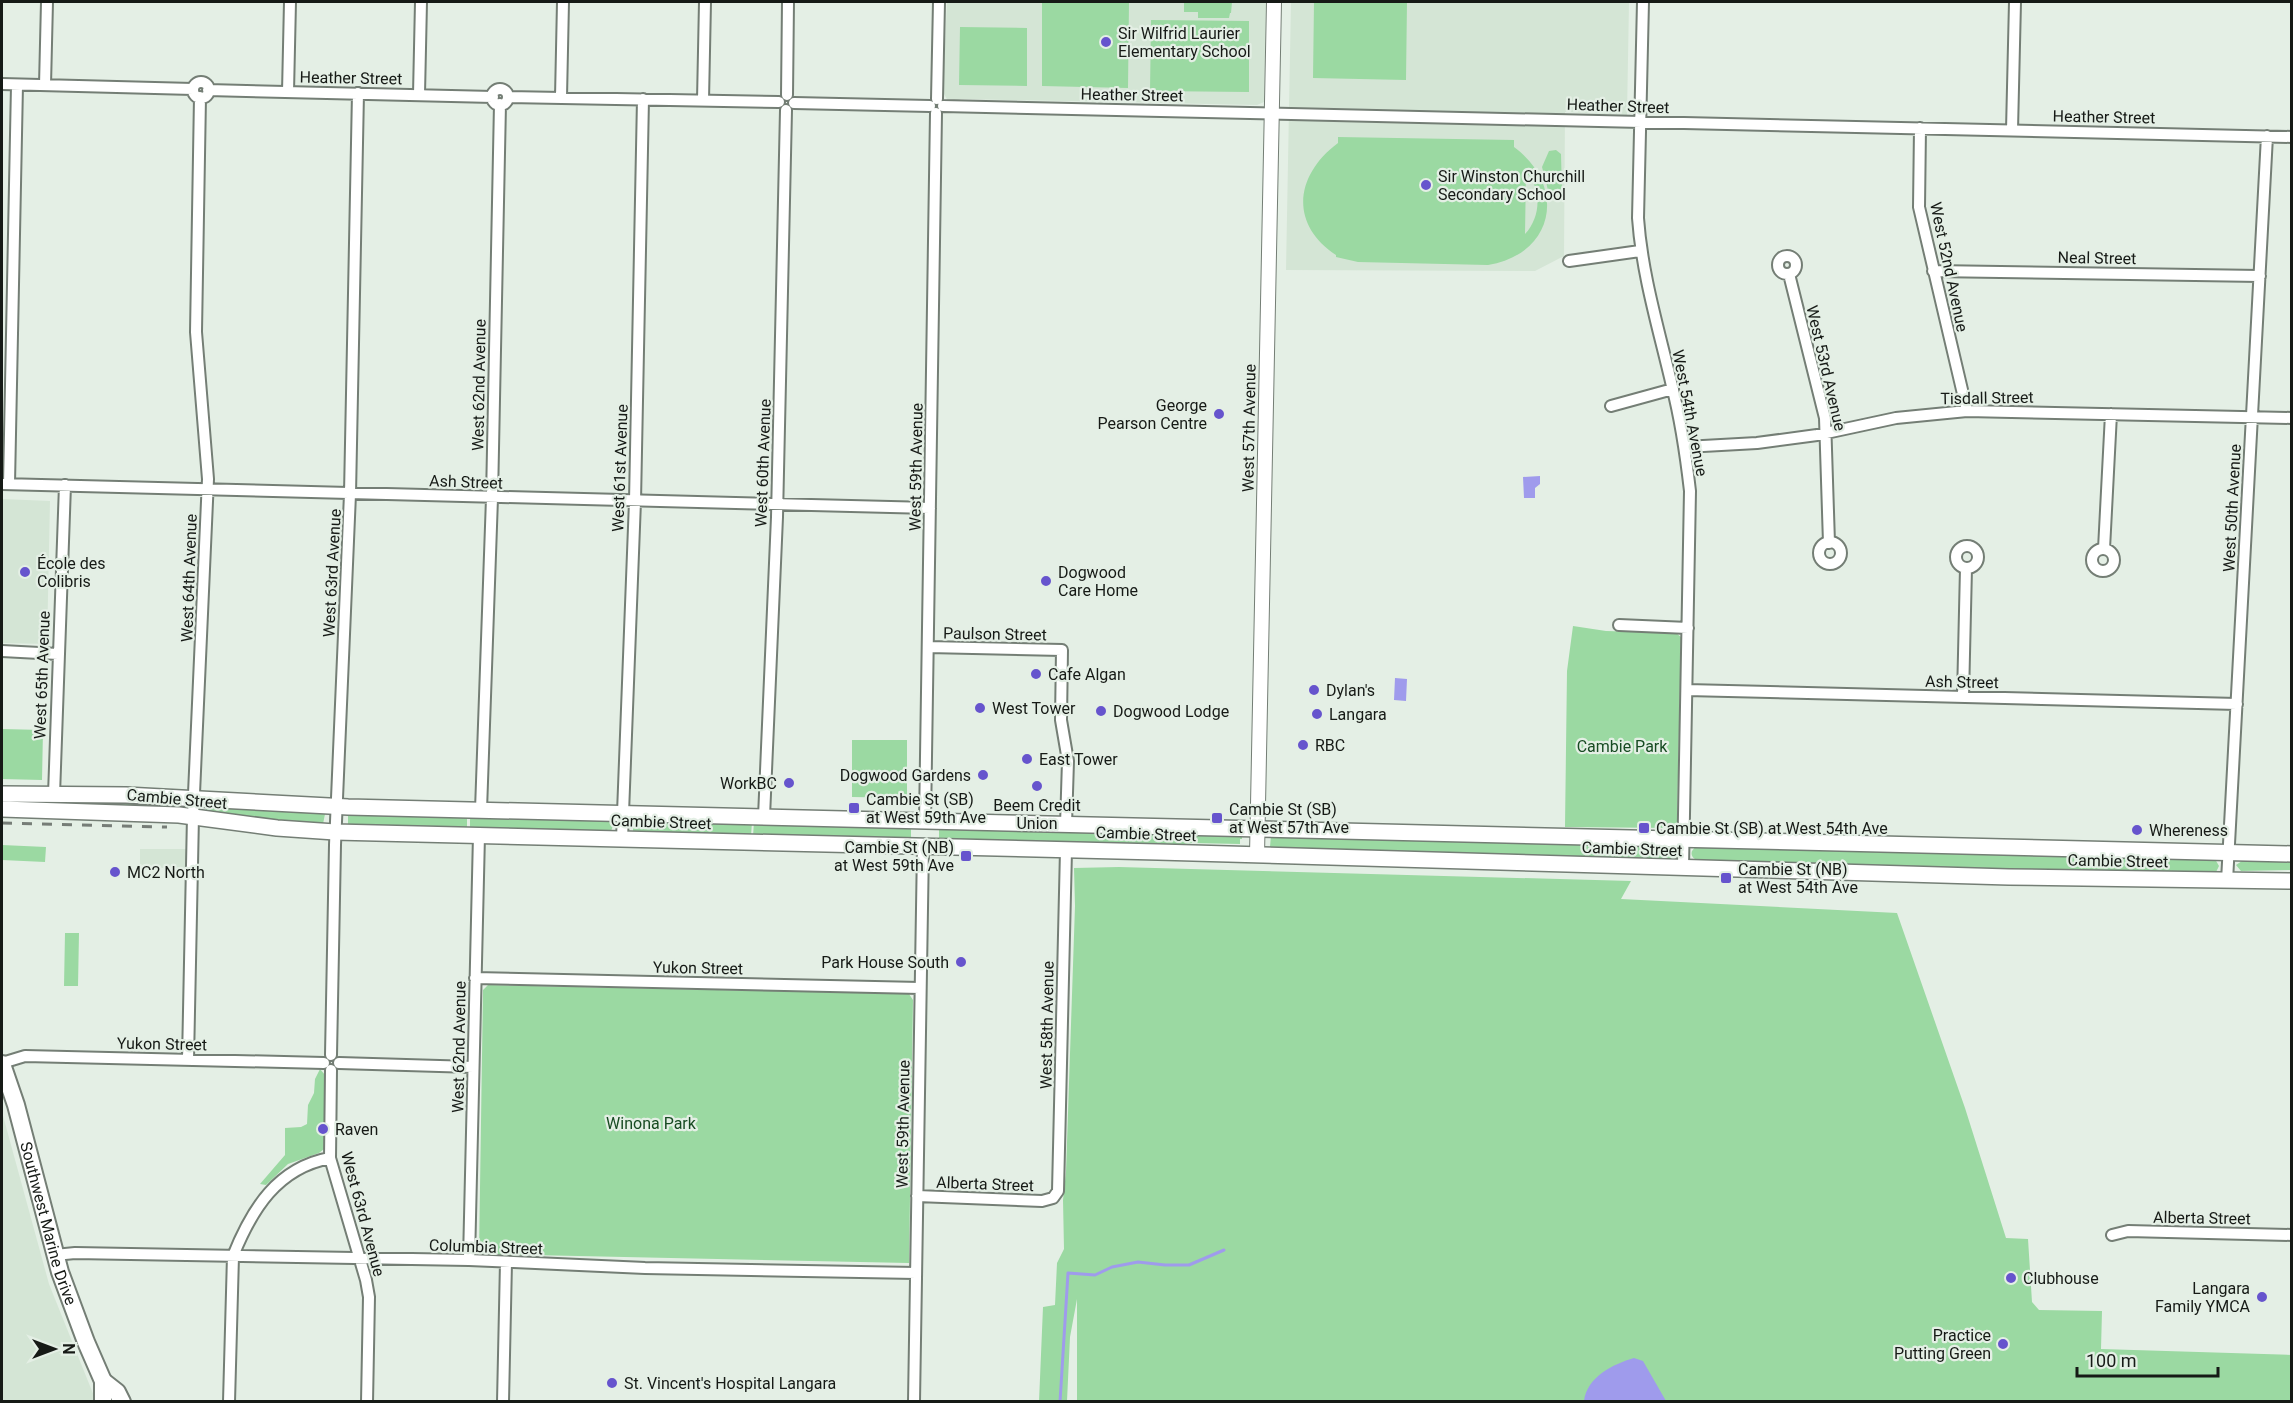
<svg xmlns="http://www.w3.org/2000/svg" width="2293" height="1403" font-family="Roboto,sans-serif">
<style>
.built{fill:#d4e5d5}
.green{fill:#9bd9a2;fill-rule:evenodd}
.water{fill:#9f9bec}
.lines{fill:none;stroke-linecap:round;stroke-linejoin:round}
.stream{stroke:#9f9bec;stroke-width:3}
.minor-casing{stroke:#747e75;stroke-width:14}
.tertiary-casing{stroke:#747e75;stroke-width:16}
.secondary-casing{stroke:#747e75;stroke-width:18}
.primary-casing{stroke:#747e75;stroke-width:20}
.minor{stroke:#fff;stroke-width:10}
.tertiary{stroke:#fff;stroke-width:14}
.secondary{stroke:#fff;stroke-width:15}
.primary{stroke:#fff;stroke-width:16}
.rail{stroke:#767d77;stroke-width:3;stroke-dasharray:10 10;stroke-linecap:butt}
.poi-dot{fill:#6654cd;stroke:#e4efe5;stroke-width:2}
.labels{text-anchor:middle;dominant-baseline:central;stroke-width:4.5;stroke-linejoin:round;paint-order:stroke}
.poi-label{font-size:16px;fill:#161a16;stroke:#e4efe5;text-anchor:start}
.street-label{font-size:16px;fill:#161a16;stroke:#e4efe5}
.park-label{font-size:16px;fill:#174b22;stroke:#e4efe5}
</style>
<rect width="100%" height="100%" fill="#e4efe5"/>
<!-- built -->
<path class="built" d="M947 2H1266L1264 102 1257 105 961 99 957 101H948L944 94 943 86Z
M1291 2H1629L1627 115 1565 112 1564 256 1535 271 1286 270Z
M2 499 50 501 47 644 2 643Z
M140 849H187V868H140Z
M2 1112 49 1284 96 1401H2Z"/>
<!-- green -->
<path class="green" d="M1042 2H1129L1128 88 1042 86Z
M1184 2H1232L1231 13H1230L1229 18H1198V12H1184Z
M1314 2H1407L1406 80 1313 78Z
M1151 20 1249 21V92L1150 91Z
M960 27 1027 28V86L959 85Z
M1338 137 1514 140V147C1567 186 1555 254 1488 265L1358 262 1336 257V255C1289 224 1295 175 1338 143ZM1526 172C1542 189 1541 217 1525 234Z
M1556 150 1561 154 1562 193H1553L1548 190 1542 167 1549 151Z
M1573 626 1606 631 1676 633 1681 637 1677 822 1673 828 1565 827 1567 671Z
M2 729 43 730 42 780 2 779Z
M852 740H907V798L852 797Z
M2 798 183 802V809L2 804Z
M206 804 322 812 325 814 323 824 311 826 206 812Z
M348 814 467 816V829L350 825 348 824Z
M470 815 612 821 614 824 611 831 470 829Z
M633 820 752 822 751 836 633 832Z
M754 822 911 827V840L753 836Z
M939 828 1242 834V839H1240V844L1192 843 1167 846 939 841Z
M1271 835 1668 845 1674 852 1671 858 1665 860 1278 850 1270 847Z
M2 845 46 847 45 862 2 860Z
M1696 846 2215 859 2219 866 2216 872 2211 874 1700 861C1695 860 1690 857 1692 851Z
M2242 861 2291 862V870L2241 871 2236 865Z
M1119 867 1631 881 1621 899 1897 913 1965 1108 2006 1238 2028 1239 2032 1302 2039 1310 2102 1311 2101 1349 2292 1355 2291 1402H1077V1299L1070 1337 1067 1401 1039 1402 1043 1307 1055 1305 1057 1263 1064 1249 1063 1200 1066 1172 1075 906 1074 868Z
M65 933H79L78 986H64Z
M488 985 909 994 913 1000 909 1263 479 1254 483 990Z
M320 1069 325 1075 324 1149 319 1153 288 1164 266 1185 260 1184 285 1155V1128L301 1127 307 1124 308 1105 314 1093 315 1079Z"/>
<!-- water -->
<path class="water" d="M1540 476V484L1535 488V498H1524L1523 477Z
M1395 678 1407 679 1406 701 1394 700Z
M1634 1358 1643 1361 1666 1401H1584C1587 1377 1613 1364 1634 1358Z"/>
<g class="lines">
<!-- stream -->
<path class="stream" d="M1060 1402 1068 1273 1095 1275 1112 1267 1138 1262 1165 1265H1189L1224 1250"/>
<!-- minor casing -->
<g class="minor-casing">
<path id="minor" d="M1643 2 1638 218C1642 275 1659 330 1672 386 1681 421 1686 456 1690 491L1683 868
M193 90a8 8 0 1 1 16 0a8 8 0 1 1-16 0Z
M2 84 193 89
M45 85 47 2
M492 97a8 8 0 1 1 16 0a8 8 0 1 1-16 0Z
M208 90 493 97
M288 92 290 2
M419 94 421 2
M787 95 788 2
M508 97 779 102
M561 97 563 2
M937 99 939 2
M703 100 705 2
M794 103 930 106
M943 106 2292 137
M1920 128 1919 207 1967 411
M2012 130 2015 2
M1778 265a9 9 0 1 1 18 0a9 9 0 1 1-18 0Z
M1569 261 1640 251
M1933 271 2260 276
M1789 274 1825 418 1829 543
M1611 406 1673 389
M1685 447 1757 443 1817 435 1896 418 1967 411 2292 418
M2 484 930 508
M9 484 17 85
M1819 553a11 11 0 1 1 22 0a11 11 0 1 1-22 0Z
M1956 557a11 11 0 1 1 22 0a11 11 0 1 1-22 0Z
M2092 560a11 11 0 1 1 22 0a11 11 0 1 1-22 0Z
M2104 549 2111 414
M1619 625 1688 628
M928 647 1062 650 1061 720 1068 761 1066 825
M2 651 58 654
M1687 690 2237 704
M1963 697 1966 568
M54 795 65 485
M481 810 492 498 500 104
M764 817 777 517 786 110
M925 821 936 113
M622 839 635 501 643 99
M2227 881 2267 136
M475 978 920 988
M331 1055 335 845 350 494 358 93
M188 1060 193 816 208 479 196 332 200 97
M2 1063 25 1056 324 1063
M339 1063 473 1067
M331 1070 330 1158 366 1280 369 1297 367 1402
M917 1196 1042 1201 1053 1198 1058 1191 1066 850
M2112 1235 2128 1231 2292 1235
M55 1255 75 1253 469 1260 645 1268 916 1273
M469 1260 479 835
M229 1402 233 1256C252 1209 277 1168 330 1158
M503 1402 506 1262
M914 1402 923 847"/>
</g>
<!-- tertiary casing -->
<g class="tertiary-casing">
<path id="tertiary" d="M1257 855 1274 2"/>
</g>
<!-- secondary casing -->
<g class="secondary-casing">
<path id="secondary" d="M2 794 126 795 348 807 2292 854
M2 809 179 815 277 828 335 832 1158 852 2009 877 2292 881"/>
</g>
<!-- primary casing -->
<g class="primary-casing">
<g id="primary">
<path id="s1" d="M2 1064 16 1105 60 1272 86 1342 103 1381V1402"/>
<path d="M103 1381 117 1392 122 1402"/>
</g>
</g>
<!-- minor -->
<use href="#minor" class="minor"/>
<!-- tertiary -->
<use href="#tertiary" class="tertiary"/>
<!-- secondary -->
<use href="#secondary" class="secondary"/>
<!-- primary -->
<use href="#primary" class="primary"/>
<!-- rail -->
<path class="rail" d="M2 823 167 827"/>
</g>
<!-- markers -->
<g class="poi-dot">
<circle cx="1106" cy="42" r="6"/>
<circle cx="1426" cy="185" r="6"/>
<circle cx="1219" cy="414" r="6"/>
<circle cx="25" cy="572" r="6"/>
<circle cx="1046" cy="581" r="6"/>
<circle cx="1036" cy="674" r="6"/>
<circle cx="1314" cy="690" r="6"/>
<circle cx="980" cy="708" r="6"/>
<circle cx="1101" cy="711" r="6"/>
<circle cx="1317" cy="714" r="6"/>
<circle cx="1303" cy="745" r="6"/>
<circle cx="1027" cy="759" r="6"/>
<circle cx="983" cy="775" r="6"/>
<circle cx="789" cy="783" r="6"/>
<circle cx="1037" cy="786" r="6"/>
<rect x="848" y="802" width="12" height="12" rx="3"/>
<rect x="1211" y="812" width="12" height="12" rx="3"/>
<rect x="1638" y="822" width="12" height="12" rx="3"/>
<circle cx="2137" cy="830" r="6"/>
<rect x="960" y="850" width="12" height="12" rx="3"/>
<circle cx="115" cy="872" r="6"/>
<rect x="1720" y="872" width="12" height="12" rx="3"/>
<circle cx="961" cy="962" r="6"/>
<circle cx="323" cy="1129" r="6"/>
<circle cx="2011" cy="1278" r="6"/>
<circle cx="2262" cy="1297" r="6"/>
<circle cx="2003" cy="1344" r="6"/>
<circle cx="612" cy="1383" r="6"/>
</g>
<g class="labels">
<!-- poi labels -->
<g class="poi-label">
<text x="1118" y="33">Sir Wilfrid Laurier<tspan x="1118" dy="18">Elementary School</tspan></text>
<text x="1438" y="176">Sir Winston Churchill<tspan x="1438" dy="18">Secondary School</tspan></text>
<text x="1207" y="405" text-anchor="end">George<tspan x="1207" dy="18">Pearson Centre</tspan></text>
<text x="37" y="563">École des<tspan x="37" dy="18">Colibris</tspan></text>
<text x="1058" y="572">Dogwood<tspan x="1058" dy="18">Care Home</tspan></text>
<text x="1048" y="674">Cafe Algan</text>
<text x="1326" y="690">Dylan's</text>
<text x="992" y="708">West Tower</text>
<text x="1113" y="711">Dogwood Lodge</text>
<text x="1329" y="714">Langara</text>
<text x="1315" y="745">RBC</text>
<text x="1039" y="759">East Tower</text>
<text x="971" y="775" text-anchor="end">Dogwood Gardens</text>
<text x="777" y="783" text-anchor="end">WorkBC</text>
<text x="866" y="799">Cambie St (SB)<tspan x="866" dy="18">at West 59th Ave</tspan></text>
<text x="1037" y="805" text-anchor="middle">Beem Credit<tspan x="1037" dy="18">Union</tspan></text>
<text x="1229" y="809">Cambie St (SB)<tspan x="1229" dy="18">at West 57th Ave</tspan></text>
<text x="1656" y="828">Cambie St (SB) at West 54th Ave</text>
<text x="2149" y="830">Whereness</text>
<text x="954" y="847" text-anchor="end">Cambie St (NB)<tspan x="954" dy="18">at West 59th Ave</tspan></text>
<text x="1738" y="869">Cambie St (NB)<tspan x="1738" dy="18">at West 54th Ave</tspan></text>
<text x="127" y="872">MC2 North</text>
<text x="949" y="962" text-anchor="end">Park House South</text>
<text x="335" y="1129">Raven</text>
<text x="2023" y="1278">Clubhouse</text>
<text x="2250" y="1288" text-anchor="end">Langara<tspan x="2250" dy="18">Family YMCA</tspan></text>
<text x="1991" y="1335" text-anchor="end">Practice<tspan x="1991" dy="18">Putting Green</tspan></text>
<text x="624" y="1383">St. Vincent's Hospital Langara</text>
</g>
<!-- street labels -->
<g class="street-label">
<text transform="translate(351 78) rotate(1)">Heather Street</text>
<text transform="translate(1132 95) rotate(1)">Heather Street</text>
<text transform="translate(1618 106) rotate(2)">Heather Street</text>
<text transform="translate(2104 117) rotate(1)">Heather Street</text>
<text transform="translate(2097 258) rotate(1)">Neal Street</text>
<text transform="translate(1949 267) rotate(78)">West 52nd Avenue</text>
<text transform="translate(1826 368) rotate(77)">West 53rd Avenue</text>
<text transform="translate(479 385) rotate(-89)">West 62nd Avenue</text>
<text transform="translate(1987 398) rotate(-1)">Tisdall Street</text>
<text transform="translate(1690 413) rotate(79)">West 54th Avenue</text>
<text transform="translate(1249 428) rotate(-89)">West 57th Avenue</text>
<text transform="translate(763 463) rotate(-88)">West 60th Avenue</text>
<text transform="translate(916 467) rotate(-89)">West 59th Avenue</text>
<text transform="translate(620 468) rotate(-88)">West 61st Avenue</text>
<text transform="translate(466 482) rotate(2)">Ash Street</text>
<text transform="translate(2232 508) rotate(-87)">West 50th Avenue</text>
<text transform="translate(332 573) rotate(-87)">West 63rd Avenue</text>
<text transform="translate(189 578) rotate(-88)">West 64th Avenue</text>
<text transform="translate(995 634) rotate(1)">Paulson Street</text>
<text transform="translate(42 675) rotate(-88)">West 65th Avenue</text>
<text transform="translate(1962 682) rotate(1)">Ash Street</text>
<text transform="translate(177 799) rotate(5)">Cambie Street</text>
<text transform="translate(661 822) rotate(2)">Cambie Street</text>
<text transform="translate(1146 834) rotate(2)">Cambie Street</text>
<text transform="translate(1632 849) rotate(2)">Cambie Street</text>
<text transform="translate(2118 861) rotate(1)">Cambie Street</text>
<text transform="translate(698 968) rotate(1)">Yukon Street</text>
<text transform="translate(1047 1025) rotate(-89)">West 58th Avenue</text>
<text transform="translate(162 1044) rotate(1)">Yukon Street</text>
<text transform="translate(459 1047) rotate(-89)">West 62nd Avenue</text>
<text transform="translate(903 1124) rotate(-89)">West 59th Avenue</text>
<text transform="translate(985 1184) rotate(2)">Alberta Street</text>
<text transform="translate(363 1214) rotate(75)">West 63rd Avenue</text>
<text transform="translate(2202 1218) rotate(1)">Alberta Street</text>
<text stroke="none"><textPath href="#s1" startOffset="166">Southwest Marine Drive</textPath></text>
<text transform="translate(486 1247) rotate(2)">Columbia Street</text>
</g>
<!-- park labels -->
<g class="park-label">
<text x="1622" y="746">Cambie Park</text>
<text x="651" y="1123">Winona Park</text>
</g>
</g>
<!-- border -->
<rect width="2293" height="1403" fill="none" stroke="#161a16" stroke-width="6"/>
<!-- north arrow -->
<g transform="translate(54 1349) rotate(90)" stroke="#e4efe5" stroke-width="4.5" paint-order="stroke">
<path d="M0-4.5L10 22L0 15L-10 22Z" fill="#161a16"/>
<text y="-9" font-size="16" font-weight="bold" text-anchor="middle" fill="#161a16">N</text>
</g>
<!-- scale -->
<path d="M2077 1367v9h141v-9" fill="none" stroke="#161a16" stroke-width="3"/>
<text x="2086" y="1367" font-size="18" fill="#161a16" stroke="#e4efe5" stroke-width="4.5" paint-order="stroke">100 m</text>
</svg>
